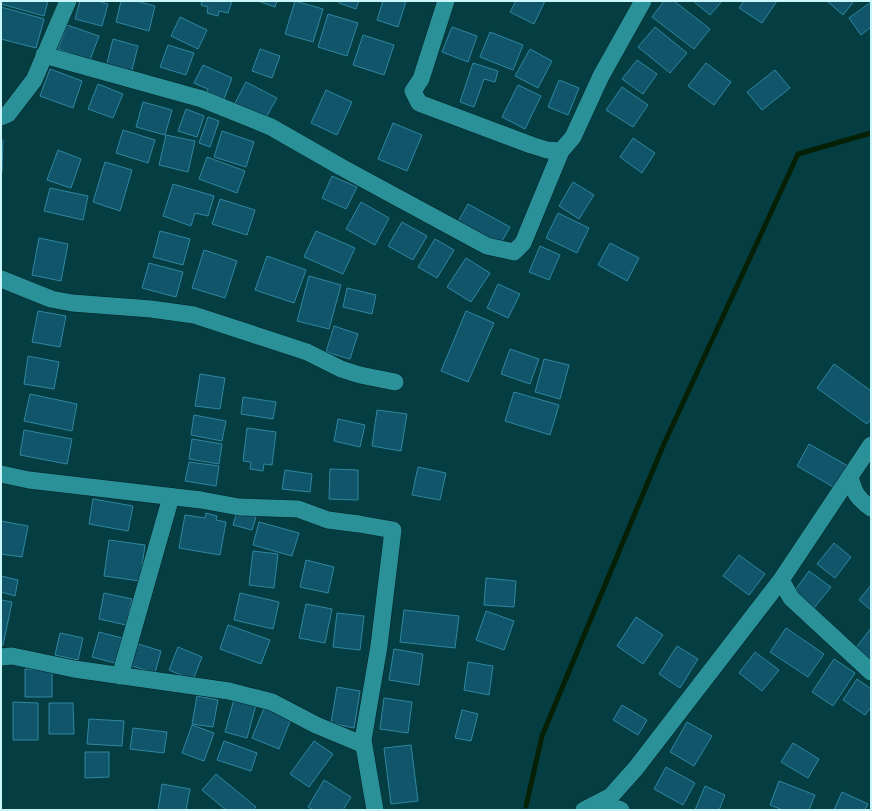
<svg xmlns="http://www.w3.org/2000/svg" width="872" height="811" font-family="'DejaVu Sans',sans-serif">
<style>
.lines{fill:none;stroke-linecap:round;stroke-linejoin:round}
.stream{stroke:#062006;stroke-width:5}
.building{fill:#105569;stroke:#3086a1}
.minor-casing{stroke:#032225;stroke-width:18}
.minor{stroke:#2b9199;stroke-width:17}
</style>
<rect width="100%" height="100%" fill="#043e42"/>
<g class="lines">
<!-- stream -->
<path class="stream" d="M526 806 542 736 663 446 798 154 871 133"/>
</g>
<!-- building -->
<path class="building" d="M1 1H48L44 16 1 4Z
M80 1H98L108 4 102 26 75 19Z
M121 1H136L155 6 149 31 116 22Z
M202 1H232L228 13 219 11 218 16 207 13 208 7 201 5Z
M258 1H277L275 7Z
M295 1 323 9 313 42 285 34Z
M339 1H359L356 9 339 3Z
M383 1H406L398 27 377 20Z
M516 1H545L534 24 510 12Z
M664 1H674L710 29 694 49 652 17Z
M693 1H722L710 15Z
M744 1H777L762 23 739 8Z
M827 1H854L843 15Z
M871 2V27L861 35 849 18Z
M1 7 44 19 36 48 1 39Z
M328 14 358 23 347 56 318 47Z
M180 17 207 30 198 49 171 36Z
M67 25 99 36 90 60 58 49Z
M452 27 477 36 468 62 442 52Z
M655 27 687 53 670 73 638 47Z
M490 32 523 45 513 70 480 57Z
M363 35 394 45 384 75 353 65Z
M113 39 138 46 131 74 106 67Z
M168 45 194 53 186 75 160 67Z
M260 49 280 56 272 78 252 71Z
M530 49 552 61 538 88 515 76Z
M637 60 657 74 643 94 622 79Z
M473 63 498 71 495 82 484 79 474 107 460 102Z
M706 63 731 82 714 105 688 86Z
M203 65 232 78 224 99 207 93 208 89 194 83Z
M50 69 82 81 73 108 40 96Z
M775 70 790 88 762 110 747 92Z
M559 80 579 88 568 115 548 107Z
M246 82 277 98 264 121 234 105Z
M98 84 123 94 113 118 88 109Z
M518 85 541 96 525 129 502 117Z
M622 87 648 105 633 127 606 110Z
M326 90 352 102 337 135 311 123Z
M143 102 172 110 165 135 136 127Z
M186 109 204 116 197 137 178 131Z
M208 117 219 121 210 147 199 143Z
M393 123 422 135 407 171 378 159Z
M123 130 155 140 148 163 116 153Z
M222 131 254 142 246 167 214 157Z
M166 135 195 141 188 172 159 165Z
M633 138 655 153 642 173 620 157Z
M1 140H3L2 172H1Z
M58 150 81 159 71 188 47 180Z
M207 157 245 171 237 193 199 179Z
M105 162 132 170 120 211 93 202Z
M332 176 357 187 346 209 322 198Z
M573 182 594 195 579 219 559 206Z
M173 184 214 196 208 216 195 213 191 226 163 216Z
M50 188 88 196 83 220 44 211Z
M220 199 255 210 247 235 212 224Z
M361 202 389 218 375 245 346 229Z
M468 204 510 227 498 248 456 225Z
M558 213 589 228 577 253 546 238Z
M402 222 427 236 413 260 388 246Z
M160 231 190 239 183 265 153 257Z
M316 231 355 248 343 274 304 257Z
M39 238 68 244 61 281 32 275Z
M435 239 454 250 437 278 418 267Z
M610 243 639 258 627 281 598 265Z
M540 246 560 255 549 280 529 272Z
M204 250 237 261 225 298 192 288Z
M267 256 306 270 294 303 255 290Z
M466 258 490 273 471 302 447 287Z
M149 263 183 272 176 297 142 288Z
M309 276 341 285 329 329 297 321Z
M498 284 520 294 508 318 487 308Z
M347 288 376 295 372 314 343 307Z
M38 311 66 316 60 347 32 342Z
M466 311 494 323 468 382 441 371Z
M334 326 358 334 350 359 326 352Z
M510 349 539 359 530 384 501 374Z
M28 356 59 362 54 389 24 384Z
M544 359 569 365 560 399 535 392Z
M834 364 871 391V419L867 424 817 388Z
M200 374 225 378 220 409 195 406Z
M514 392 559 405 550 435 505 421Z
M30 394 77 404 72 431 24 421Z
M243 397 276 402 273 419 241 414Z
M377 410 407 414 401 451 372 446Z
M194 415 226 421 222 441 191 435Z
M338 419 365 425 360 447 334 441Z
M247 428 276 432 272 465 264 464 263 471 250 469 251 462 243 461Z
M24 430 72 439 67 464 20 455Z
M192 439 222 444 219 464 189 459Z
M809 444 848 466 835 488 797 466Z
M189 462 219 466 216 486 185 481Z
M418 467 446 473 440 500 412 495Z
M330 469 358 470V500L329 499Z
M285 470 312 474 310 492 282 489Z
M93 499 133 506 128 531 89 524Z
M237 512 256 517 252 530 233 525Z
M206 513 217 516 216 520 226 522 220 555 179 548 185 515 205 518Z
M1 521 28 526 22 557 1 554Z
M259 522 299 533 292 556 253 545Z
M109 540 145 545 140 581 104 576Z
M834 543 851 557 835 578 817 564Z
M253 551 278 554 274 588 249 585Z
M739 555 765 574 749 595 723 576Z
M306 560 334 567 328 593 300 587Z
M809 571 831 587 814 608 793 593Z
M1 576 18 580 15 596 1 592Z
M486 578 516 581 514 607 484 605Z
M871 585V610L859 600Z
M104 593 132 599 126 625 99 619Z
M240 593 279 602 273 629 234 620Z
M1 600 12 602 3 645H1Z
M306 604 332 609 325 643 299 638Z
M404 610 459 616 455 648 400 642Z
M486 611 514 621 504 650 476 640Z
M337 613 364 616 360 650 333 647Z
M636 617 663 635 643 664 617 646Z
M228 625 270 640 261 664 220 649Z
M786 628 824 654 808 677 770 652Z
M871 628V661L855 649Z
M99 632 122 638 115 663 92 657Z
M60 633 83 638 78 660 55 655Z
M135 643 161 651 155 673 129 665Z
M677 646 698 659 680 688 659 674Z
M178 647 202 657 193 680 169 670Z
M394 649 423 654 419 685 389 680Z
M755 652 779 670 762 691 739 673Z
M834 659 855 673 833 706 812 692Z
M468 662 493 666 489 695 464 690Z
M25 669H52V697H25Z
M857 679 871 689V707L865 715 843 700Z
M337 687 360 691 354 728 331 723Z
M197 696 218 700 213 727 192 724Z
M384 698 412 702 408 733 380 729Z
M234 699 256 705 247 738 225 732Z
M13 702 38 703V740H13Z
M49 703H73L74 734H49Z
M622 705 647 720 638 735 613 720Z
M264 708 291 719 279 749 252 738Z
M462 710 478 714 471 741 455 738Z
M89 719 124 721 122 746 87 744Z
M687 722 712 736 694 766 670 752Z
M192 725 214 733 204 761 182 753Z
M133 728 167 732 164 753 130 749Z
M224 741 257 753 251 771 217 760Z
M314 741 333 754 309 787 290 774Z
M793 743 819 759 808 778 781 762Z
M411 745 418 801 391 804 384 748Z
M85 752H109V777L85 778Z
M666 767 695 783 683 805 654 789Z
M216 774 256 807 253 810H226L202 790Z
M324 780 351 797 343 810H313L308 807Z
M779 781 815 795 809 810H783L770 805Z
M162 784 190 789 186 810H158Z
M705 786 725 795 719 810H695Z
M842 792 868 804 865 810H834Z"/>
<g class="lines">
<!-- minor casing -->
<g class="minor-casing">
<path id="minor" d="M446 1 421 79 413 91 419 103 531 145 547 150 561 151
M44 55 202 99 271 127 341 167 487 246 514 252 523 243 561 151 573 137 601 76 643 1
M1 117 8 114 34 80 68 1
M1 279 51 299 72 303 151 309 194 315 307 352 341 369 360 375 395 382
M1 474 29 480 201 500 239 507 298 509 328 520 359 524 393 530 379 646 363 740 375 810
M850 476C854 493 857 498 871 508
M781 580 791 598 871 672
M1 657 12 656 74 669 229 691 272 702 316 725 364 745
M120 676 171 497
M600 802 621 810
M584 810 611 796 636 768 781 580 871 445"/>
</g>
<!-- minor -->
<use href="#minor" class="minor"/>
</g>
<!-- border -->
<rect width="872" height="811" fill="none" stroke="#caf6fa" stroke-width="4"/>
</svg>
